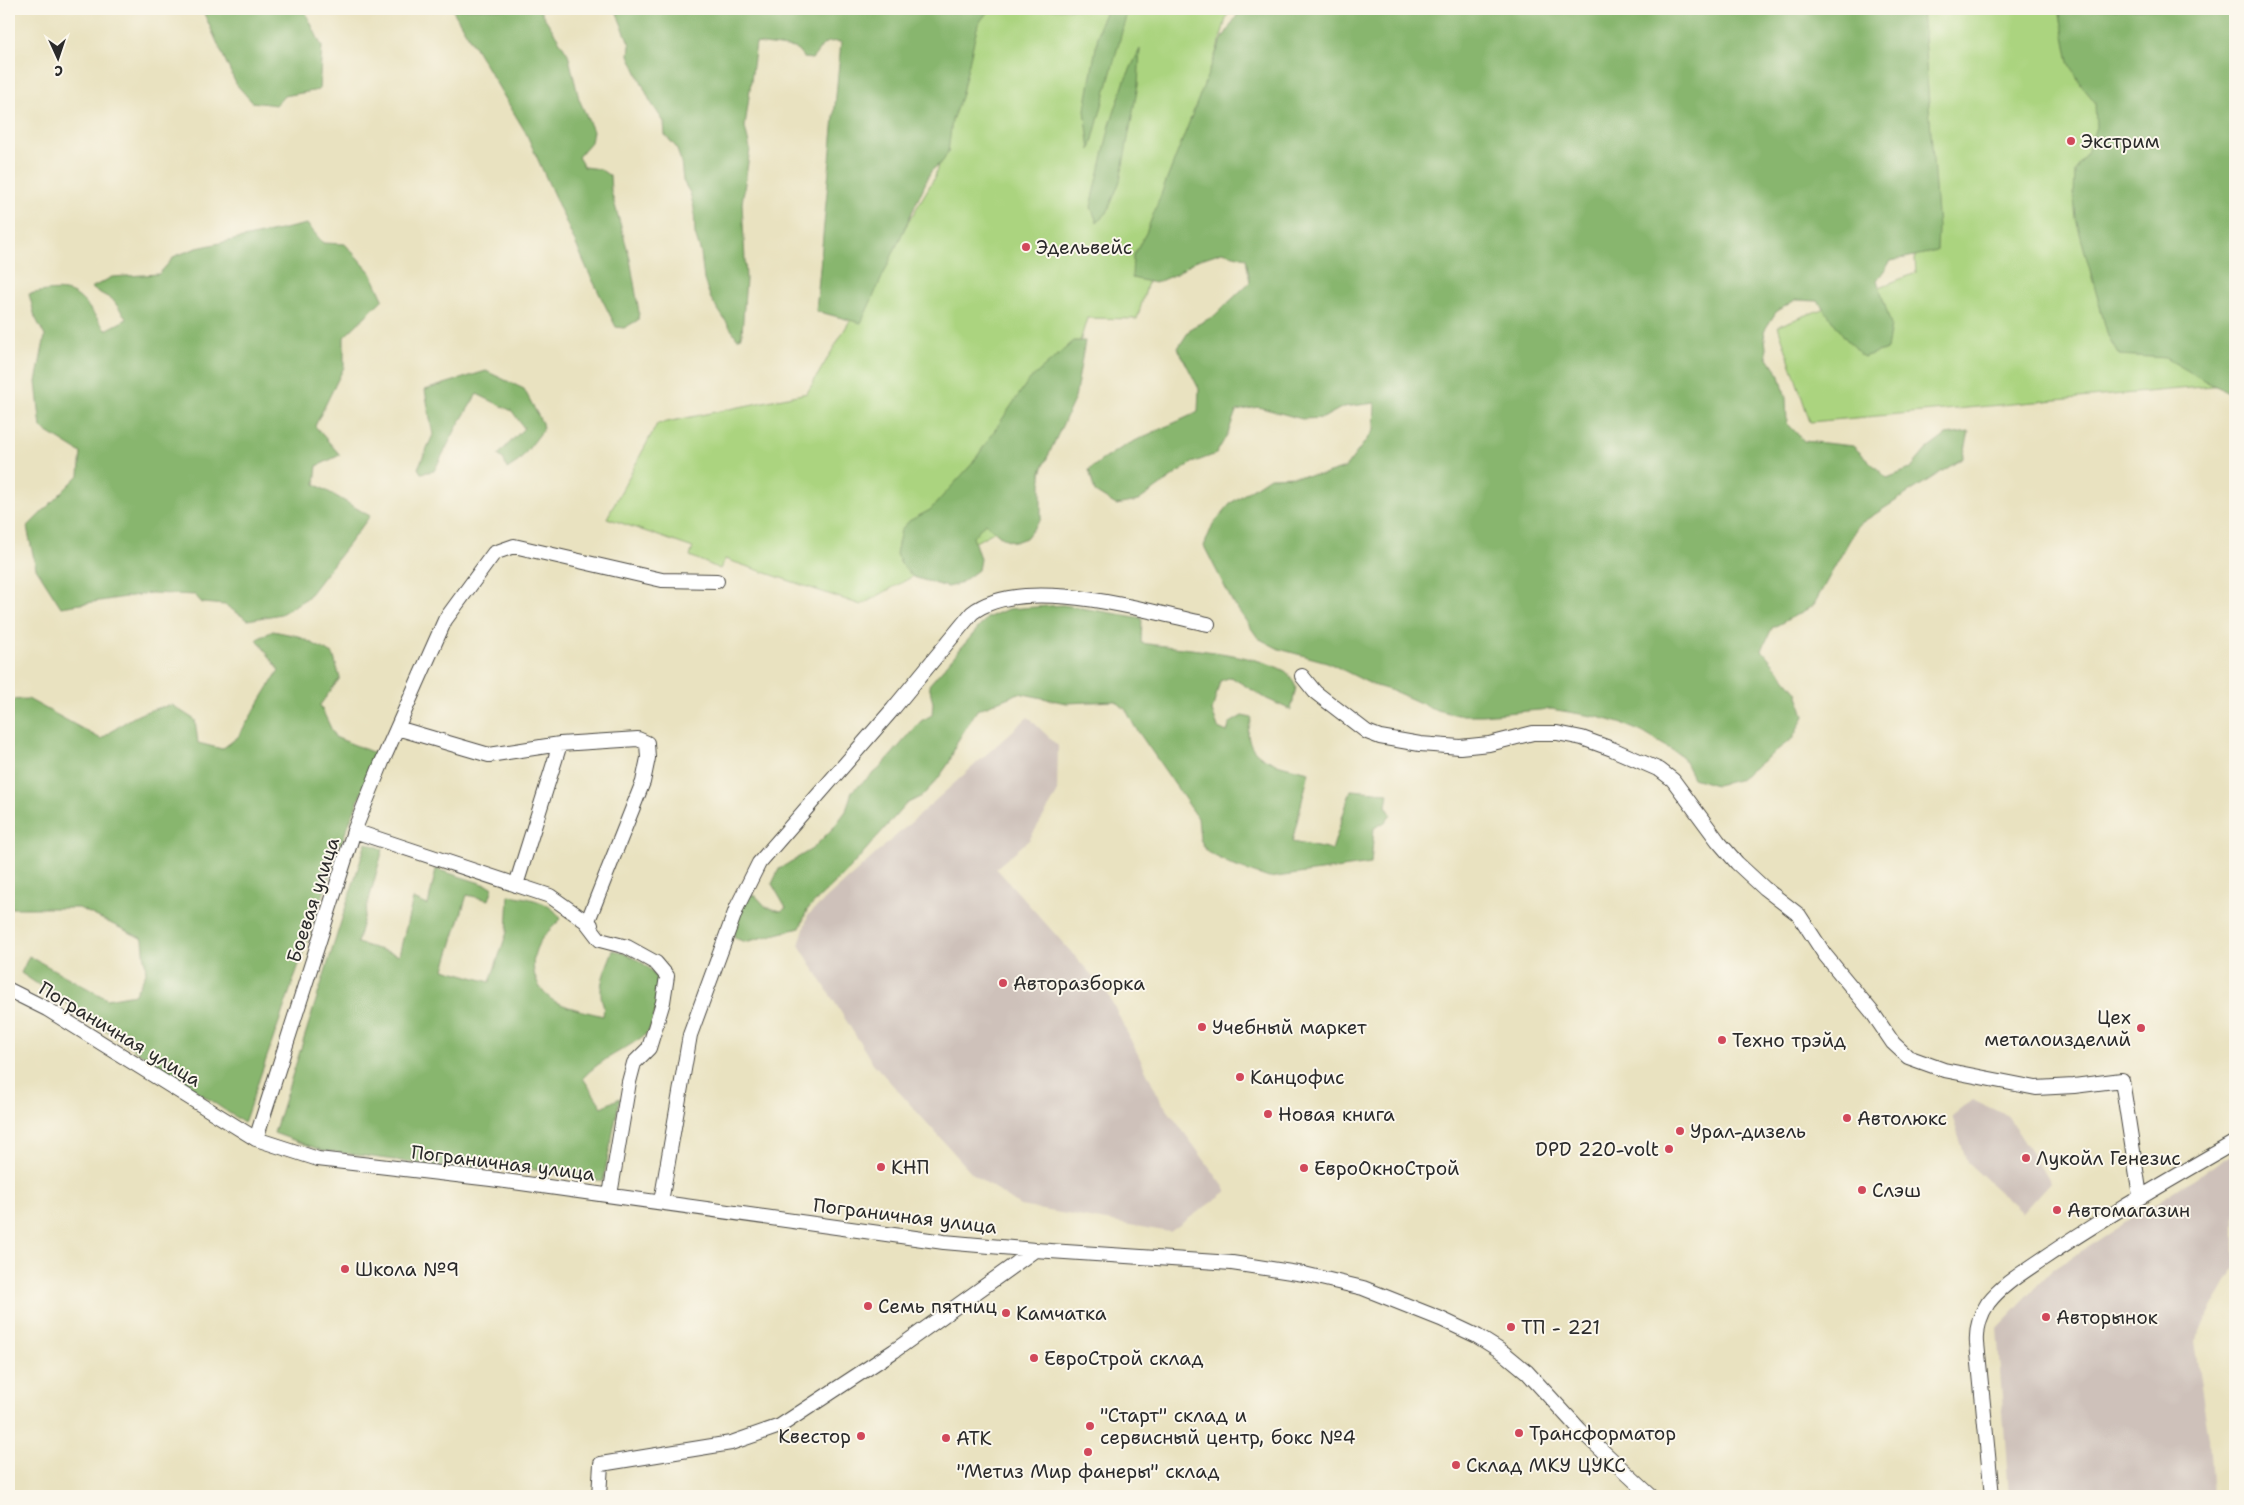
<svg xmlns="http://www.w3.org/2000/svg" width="2244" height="1505" font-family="'Shantell Sans',sans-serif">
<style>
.industrial{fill:#cec1ba}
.green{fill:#abd47f;stroke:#6b8055}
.forest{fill:#88b66e;stroke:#5a704c}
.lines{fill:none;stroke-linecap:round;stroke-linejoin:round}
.minor-casing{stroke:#484641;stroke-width:16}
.minor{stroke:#fff;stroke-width:14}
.poi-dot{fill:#d1495b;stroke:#fbf7ec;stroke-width:2}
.labels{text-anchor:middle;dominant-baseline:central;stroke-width:4;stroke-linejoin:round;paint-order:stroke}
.poi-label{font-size:19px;fill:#2b2b2b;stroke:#fbf7ec;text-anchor:start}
.street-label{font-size:19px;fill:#2b2b2b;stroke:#fbf7ec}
</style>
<rect width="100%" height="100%" fill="#fbf7ec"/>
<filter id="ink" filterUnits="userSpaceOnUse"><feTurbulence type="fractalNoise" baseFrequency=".02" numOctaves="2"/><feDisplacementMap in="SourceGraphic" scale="10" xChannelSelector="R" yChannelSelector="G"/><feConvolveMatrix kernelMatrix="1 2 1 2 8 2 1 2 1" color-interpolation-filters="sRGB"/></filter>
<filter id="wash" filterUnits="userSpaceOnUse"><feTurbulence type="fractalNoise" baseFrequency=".0096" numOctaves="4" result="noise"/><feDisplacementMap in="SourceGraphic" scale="20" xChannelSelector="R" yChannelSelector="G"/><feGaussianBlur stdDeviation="1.12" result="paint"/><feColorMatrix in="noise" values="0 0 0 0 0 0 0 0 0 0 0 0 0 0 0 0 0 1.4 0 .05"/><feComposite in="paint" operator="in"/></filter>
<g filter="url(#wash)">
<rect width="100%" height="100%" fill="#e9e2c0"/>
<!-- industrial -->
<path class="industrial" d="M1028 717 1058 746 1057 794 1029 840 996 868 1107 992 1161 1101 1227 1191 1170 1232 1020 1206 972 1173 872 1062 799 945 808 915Z
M1972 1100 2007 1115 2050 1182 2022 1213 1967 1162 1952 1116Z
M2235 1152V1266L2194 1341 2209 1439 2213 1496H2009L1997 1328 2052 1270Z"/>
<!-- green -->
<path class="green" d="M976 9H1229L1137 319 1087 318 1030 512 861 605 725 559 720 569 690 556 693 548 607 518 657 424 807 393 935 177Z
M1898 9H2235V384L1810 422 1778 326 1916 273Z"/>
<!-- forest -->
<path class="forest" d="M202 9H304L322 47 319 90 284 96 276 105 252 102 236 84Z
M452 9H539L568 54 579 99 593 131 591 142 578 157 584 167 600 169 610 176 611 191 630 259 639 312 638 320 624 328 616 327 588 271 526 133Z
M615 9H990L978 24 961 97 952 120 948 152 943 161 931 171 861 323 816 311 841 42C820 40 824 46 812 59L804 58 795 48 756 43 745 127 750 149 742 203 746 279 742 333 740 338H737L711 299 704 280 701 253 695 234 694 208 690 193 683 181 681 161 676 147 665 135 664 122 650 101 629 55 630 45Z
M1107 9H1128L1090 150 1085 110 1100 24Z
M1241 9H1922L1938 228 1937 251 1891 261 1877 280 1891 325 1887 349 1863 357 1846 339 1818 301 1795 300 1776 312 1764 331 1767 356 1780 376 1786 398 1787 423 1804 441 1853 446 1887 478 1910 469 1926 450 1946 435 1969 432 1963 458 1858 525 1813 606 1772 628 1762 650 1797 692 1804 716 1793 738 1738 780 1716 785 1693 778 1682 756 1642 732 1620 723 1598 717 1551 709 1482 715H1458L1436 710 1396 692 1373 685 1327 662 1279 649 1258 638 1232 601 1204 546 1213 524 1231 503 1270 477 1323 475 1345 468 1374 430 1375 403 1343 407 1323 418 1302 419 1258 407 1236 411 1228 433 1216 454 1192 463 1138 501 1116 505 1095 492 1089 470C1121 443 1161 430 1198 412L1199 389 1178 348 1191 328 1214 316 1250 282 1246 258 1222 252 1195 261 1176 274 1155 283 1132 278 1133 256 1146 233 1221 41Z
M2059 9H2235V395L2207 382 2166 358 2119 355 2108 336 2076 219 2074 197 2075 172 2088 150 2096 127 2095 102 2081 85 2069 62Z
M1140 49 1138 85 1120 181 1107 213 1097 222 1091 207 1110 125 1125 80Z
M307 224 323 243 345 244 371 273 383 299 344 337V367L315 426 340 455 317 466 315 484 370 516 307 598 281 614 248 620 225 605 202 603 195 595 151 593 61 607 36 568 27 527 79 475 81 453 41 428 36 382 45 336 35 317 29 294C78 284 78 294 106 330L127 319 113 300 91 288 112 277 159 274 175 256 197 248Z
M1074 341H1085L1075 398 1041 471V519L1026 538 1015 542 1003 538 985 523 973 537 980 559 978 570 959 584 947 587 913 577 901 564 896 554 901 530 909 521 930 510 972 464 1028 381Z
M486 371 524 389 542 423 543 430 519 461 507 469 504 460 498 455 524 428 512 411 477 394 458 425 434 471 421 473 418 468 433 435 425 390Z
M1063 605 1142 618 1141 643C1181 649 1250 652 1285 671 1290 674 1293 682 1296 687L1291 710 1267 699 1231 677 1220 681 1212 711 1218 728 1227 732 1230 723 1242 716 1252 718C1251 723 1248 729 1248 734 1250 763 1287 766 1309 772L1292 842 1332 850 1351 790 1388 793 1386 806 1391 814 1385 822 1374 828 1371 864 1269 878 1234 866 1207 852 1200 839 1198 818 1135 727 1126 710 1116 701 1066 703 1019 693 977 710 957 742 949 763 937 780 922 796 906 804 850 868 807 910 800 928 745 942 735 938 733 929 748 895 756 896 766 907 781 911 786 908 772 884 779 869 812 849 834 827 846 811 852 791 879 769 921 721 932 715 933 703 929 685 987 618 1008 609Z
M273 631 298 636 333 654 340 678 320 705 335 737 377 754 340 846 244 1123 21 973 29 956 107 999 135 994 146 973 143 939 79 908H9V700L28 699 101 739C128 720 138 711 172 705L195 720 198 743 222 749 238 737 279 670 257 639Z
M366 843 383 849 357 943 399 955 413 899 428 905 436 869 493 887 489 900 467 895 444 969 490 982 507 932 509 895C529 898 550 901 561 919 553 927 543 935 538 945 527 966 536 993 558 1003 572 1009 588 1012 603 1016 605 1003 601 1003 601 993 600 979 609 962 613 950 645 959 669 976 655 1013 653 1019 651 1030 646 1034 626 1050 601 1058 583 1078L602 1107 620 1098 603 1181 500 1164 468 1170 321 1150 274 1133Z"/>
</g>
<g filter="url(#ink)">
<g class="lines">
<!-- minor casing -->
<g class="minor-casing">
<path id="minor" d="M1302 676 1315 692 1324 699 1367 732 1380 737 1420 744 1460 747 1489 744 1533 733H1557L1582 738 1612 749 1660 770 1673 780 1718 841 1737 863 1764 888 1799 915 1825 955 1872 1012 1893 1043 1908 1057 1944 1070 2036 1088 2074 1086 2122 1080 2140 1196
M397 728 489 755 560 744 638 739 647 743 648 758 643 782 587 923 600 940 627 947 656 963 667 976 663 1002 649 1048 634 1063 629 1082 610 1195
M354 831 382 762 445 620 494 553 514 546 662 580 717 581
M516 885 560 744
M9 990 47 1009 256 1139 318 1159 491 1179 944 1242 1035 1250 1232 1263 1304 1274 1363 1288 1441 1319 1477 1336 1504 1353 1527 1372 1580 1430 1651 1496
M256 1139 354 831 550 896 591 925
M661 1202 690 1035 737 907 759 863 893 709 972 613C1024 573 1148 612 1208 624
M599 1496 601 1464 731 1443 780 1426 894 1351 1035 1250
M1992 1496 1977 1343C1976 1329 1980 1315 1988 1303 2002 1285 2022 1273 2041 1260 2104 1217 2170 1180 2235 1142"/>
</g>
<!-- minor -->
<use href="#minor" class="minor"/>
</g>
</g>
<!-- markers -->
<g class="poi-dot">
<circle cx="2071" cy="141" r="5"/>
<circle cx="1026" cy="247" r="5"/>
<circle cx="1003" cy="983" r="5"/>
<circle cx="1202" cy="1027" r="5"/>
<circle cx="2141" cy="1028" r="5"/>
<circle cx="1722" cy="1040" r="5"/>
<circle cx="1240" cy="1077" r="5"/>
<circle cx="1268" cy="1114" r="5"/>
<circle cx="1847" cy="1118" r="5"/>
<circle cx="1680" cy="1131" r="5"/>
<circle cx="1669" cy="1149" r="5"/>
<circle cx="2026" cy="1158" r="5"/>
<circle cx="881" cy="1167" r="5"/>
<circle cx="1304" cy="1168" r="5"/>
<circle cx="1862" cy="1190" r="5"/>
<circle cx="2057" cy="1210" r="5"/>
<circle cx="345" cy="1269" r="5"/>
<circle cx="868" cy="1306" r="5"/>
<circle cx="1006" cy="1313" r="5"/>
<circle cx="2046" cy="1317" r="5"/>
<circle cx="1511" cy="1327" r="5"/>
<circle cx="1034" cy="1358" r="5"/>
<circle cx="1090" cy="1426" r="5"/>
<circle cx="1519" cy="1433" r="5"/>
<circle cx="861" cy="1436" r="5"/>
<circle cx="946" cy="1438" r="5"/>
<circle cx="1088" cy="1452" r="5"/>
<circle cx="1456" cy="1465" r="5"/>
</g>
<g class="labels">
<!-- poi labels -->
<g class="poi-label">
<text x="2081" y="141">Экстрим</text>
<text x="1036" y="247">Эдельвейс</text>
<text x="1013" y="983">Авторазборка</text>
<text x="2131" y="1017" text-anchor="end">Цех<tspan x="2131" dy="22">металоизделий</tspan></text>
<text x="1212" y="1027">Учебный маркет</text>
<text x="1732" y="1040">Техно трэйд</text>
<text x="1250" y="1077">Канцофис</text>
<text x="1278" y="1114">Новая книга</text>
<text x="1857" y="1118">Автолюкс</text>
<text x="1690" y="1131">Урал-дизель</text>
<text x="1659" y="1149" text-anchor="end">DPD 220-volt</text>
<text x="2036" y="1158">Лукойл Генезис</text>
<text x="891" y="1167">КНП</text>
<text x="1314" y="1168">ЕвроОкноСтрой</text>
<text x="1872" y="1190">Слэш</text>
<text x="2067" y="1210">Автомагазин</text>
<text x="355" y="1269">Школа №9</text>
<text x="878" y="1306">Семь пятниц</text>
<text x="1016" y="1313">Камчатка</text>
<text x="2056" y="1317">Авторынок</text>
<text x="1521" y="1327">ТП - 221</text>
<text x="1044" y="1358">ЕвроСтрой склад</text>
<text x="1100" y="1415">"Старт" склад и<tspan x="1100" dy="22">сервисный центр, бокс №4</tspan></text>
<text x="1529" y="1433">Трансформатор</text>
<text x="851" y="1436" text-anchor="end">Квестор</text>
<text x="956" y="1438">АТК</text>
<text x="1466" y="1465">Склад МКУ ЦУКС</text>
<text x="1088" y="1471" text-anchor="middle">"Метиз Мир фанеры" склад</text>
</g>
<!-- street labels -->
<g class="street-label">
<text transform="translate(313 900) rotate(-72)">Боевая улица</text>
<text transform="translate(120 1034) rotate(31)">Пограничная улица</text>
<text transform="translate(503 1163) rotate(7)">Пограничная улица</text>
<text transform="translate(905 1216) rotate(7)">Пограничная улица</text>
</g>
</g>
<!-- margin -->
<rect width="2244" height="1505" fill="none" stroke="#fbf7ec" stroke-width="30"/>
<!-- north arrow -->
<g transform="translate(58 58) rotate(177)" stroke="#fbf7ec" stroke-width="4" paint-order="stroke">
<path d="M0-4L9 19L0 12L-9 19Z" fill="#2b2b2b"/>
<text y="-8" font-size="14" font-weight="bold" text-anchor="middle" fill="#2b2b2b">С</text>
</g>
</svg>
